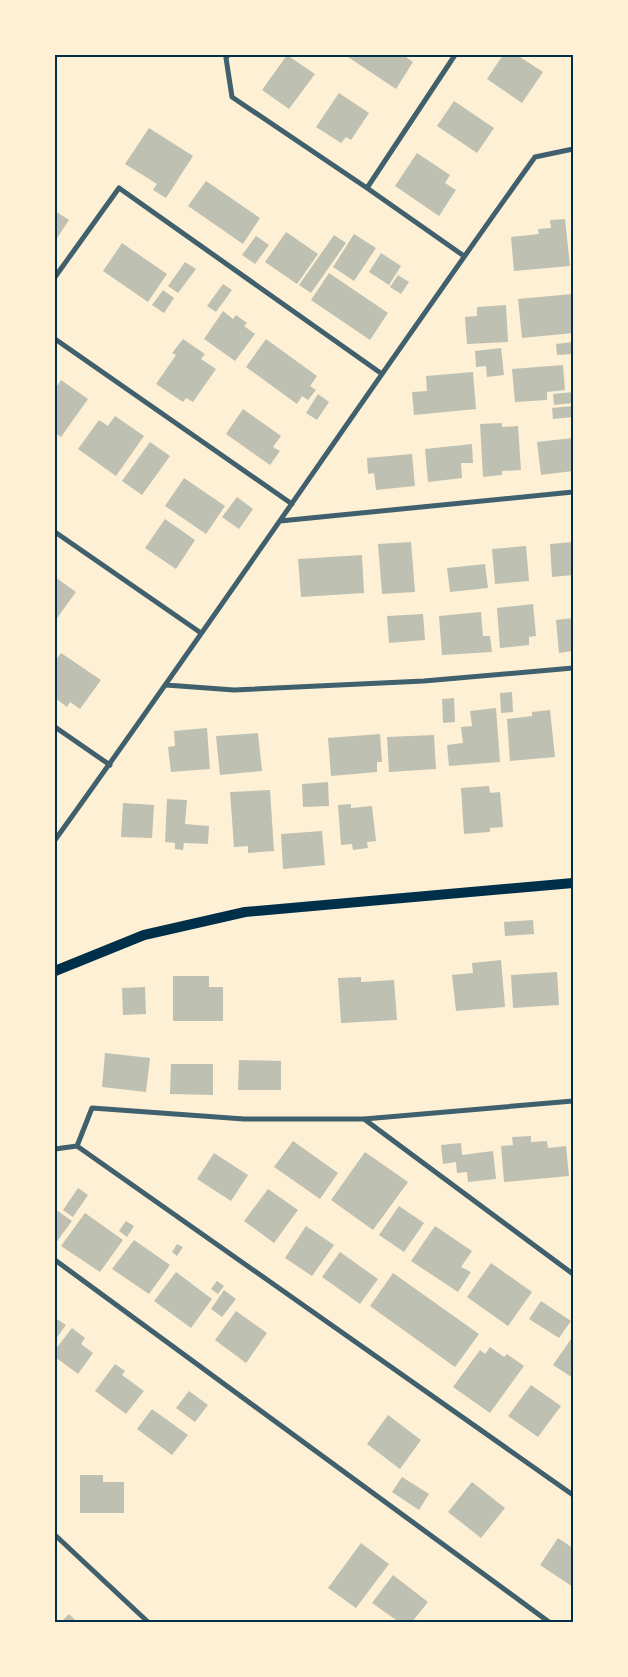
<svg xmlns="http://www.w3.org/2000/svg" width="628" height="1677" font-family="'Playfair Display',serif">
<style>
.building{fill:#bec0b2}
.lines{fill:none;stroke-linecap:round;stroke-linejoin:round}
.minor{stroke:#3f606c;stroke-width:5}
.secondary{stroke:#003049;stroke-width:10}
.neatline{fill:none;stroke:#003049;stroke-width:2}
</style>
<rect width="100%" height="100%" fill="#fdf0d5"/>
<!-- building -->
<path class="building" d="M287 55 315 74 289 109 262 90Z
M345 55H403L413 62 396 89Z
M503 55H517L543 72 522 103 487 79Z
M339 93 369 113 351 140 346 137 341 143 316 127Z
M454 101 494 128 477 153 437 126Z
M149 128 193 156 166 198 153 190 157 184 125 164Z
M417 153 450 175 445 183 456 190 439 216 395 186Z
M206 181 260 218 243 244 188 206Z
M55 211 69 220 55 241Z
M565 219 570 266 514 271 511 237 539 234 538 229 551 228 550 220Z
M286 232 318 254 297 284 265 262Z
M354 234 376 248 354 281 333 267Z
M334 235 346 243 311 293 299 285Z
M256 236 269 245 255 264 242 255Z
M122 243 167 274 148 302 103 271Z
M381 253 401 266 389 285 369 272Z
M185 262 196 269 178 293 168 286Z
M329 273 388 313 370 340 311 300Z
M398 275 409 282 401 294 390 287Z
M223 284 232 290 216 312 207 306Z
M163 290 174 298 164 313 152 305Z
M572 294 573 333 522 338 518 299Z
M506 305 508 342 467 344 465 317 477 316V307Z
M223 311 233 319 236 315 247 323 244 326 255 334 235 361 204 339Z
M183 339 205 354 201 359 216 369 193 402 186 398 183 402 156 384 176 355 172 353Z
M266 339 317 376 310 386 316 390 308 400 302 396 297 404 246 367Z
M573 342V354L557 355 556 344Z
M501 348 504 375 487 377 486 366 476 367 475 351Z
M563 365 565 390 547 392V400L515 402 512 369Z
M473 372 476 409 414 415 412 392 427 391 426 376Z
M61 380 88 399 61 437 55 433V385L57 386Z
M573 392V403L554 405 553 394Z
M318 394 329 402 317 420 306 413Z
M573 406V417L553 419 552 408Z
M243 409 281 436 273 447 280 451 270 465 226 434Z
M115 416 144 436 116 476 78 449 99 420 108 426Z
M502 423V427L518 426 521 470 502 471V475L483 477 480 424Z
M573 438V471L541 475 537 442Z
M150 442 170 456 142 495 122 481Z
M472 444 473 463H461L462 478 428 482 425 449Z
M412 454 415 486 376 490 374 473 368 474 367 458Z
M184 478 225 506 206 534 165 506Z
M237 497 253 509 239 529 222 517Z
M165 519 195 540 176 569 145 548Z
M411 542 415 592 382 594 378 544Z
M573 542V575L552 577 550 544Z
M526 546 529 581 495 584 492 549Z
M362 555 364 593 301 597 298 559Z
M485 564 488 588 450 592 447 568Z
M55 577 76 592 55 621Z
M533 604 536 636 529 637V645L500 648 497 608Z
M481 612 483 636H490L492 652 442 655 439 616Z
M423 614 425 640 389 643 387 616Z
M573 618V651L559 653 556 620Z
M61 653 101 680 80 709 70 702 67 707 55 698V661Z
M512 692 513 712 501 713 500 693Z
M454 698 455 722 443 723 442 699Z
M496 708 500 762 449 766 447 745 463 743 461 727 472 726 470 711Z
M550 710 555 757 510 761 507 719 532 716V712Z
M207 728 210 769 171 772 168 747 175 746 174 731Z
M258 733 262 771 220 775 216 736Z
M380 734 382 762H377V772L331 776 328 738Z
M434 735 436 769 389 772 387 737Z
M328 782 329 806 303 807 302 784Z
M489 786 490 793 500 792 503 827 490 828V832L464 834 461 788Z
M270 790 274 851 248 853V846L234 847 230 792Z
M167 799 187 800 185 824 209 826 208 844 184 843 183 850 175 849V843L165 842Z
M123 803 154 805 152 838 121 837Z
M351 804V808L372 806 376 841 367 842 368 848 353 850 352 844 341 845 338 805Z
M322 831 325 865 283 869 281 834Z
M533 920 534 934 505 936 504 922Z
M501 960 505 1007 456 1011 452 975 473 973 472 963Z
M557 972 559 1005 513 1008 511 975Z
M173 976H209V987H223V1021H173Z
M361 977V982L394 980 397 1020 341 1023 338 978Z
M145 987 146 1014 123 1015 122 988Z
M105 1053 150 1058 146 1092 102 1087Z
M239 1060 281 1061V1090H238Z
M171 1064H213V1095L170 1094Z
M531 1136V1142L547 1141 548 1148 566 1146 569 1176 504 1182 501 1146 513 1145 512 1137Z
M293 1141 338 1173 320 1199 274 1167Z
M461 1143 462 1155 493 1151 496 1179 468 1182 467 1172 457 1173 456 1162 443 1164 441 1145Z
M365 1152 408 1182 373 1230 331 1200Z
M214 1153 248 1175 231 1201 197 1179Z
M78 1188 88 1195 73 1217 63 1210Z
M268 1189 298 1210 274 1243 244 1221Z
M399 1206 424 1223 404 1252 379 1235Z
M55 1209 72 1221 55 1244Z
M85 1213 123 1240 100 1272 61 1246Z
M126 1221 134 1226 127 1237 119 1231Z
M306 1226 334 1245 312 1276 285 1258Z
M435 1226 472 1251 461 1267 471 1272 458 1292 411 1261Z
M134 1240 170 1265 149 1294 112 1269Z
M177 1244 183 1247 177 1256 172 1252Z
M340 1252 378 1279 360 1304 322 1277Z
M491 1263 532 1292 508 1326 467 1297Z
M176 1272 212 1299 191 1328 154 1301Z
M393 1273 479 1334 455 1367 370 1306Z
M217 1281 224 1286 218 1294 211 1289Z
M224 1290 236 1299 222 1317 211 1309Z
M541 1301 571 1321 559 1338 529 1319Z
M236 1311 267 1333 246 1363 215 1340Z
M55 1318 66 1325 55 1340Z
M72 1328 85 1338 81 1344 93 1353 78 1374 55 1357V1350Z
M573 1336V1378L553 1365Z
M490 1347 504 1357 507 1354 524 1366 490 1413 453 1387 480 1350 485 1354Z
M115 1364 125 1371 122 1375 144 1391 126 1414 95 1391Z
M531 1385 561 1406 538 1437 508 1416Z
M189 1391 208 1405 195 1422 176 1408Z
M152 1409 188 1435 172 1455 137 1429Z
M388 1415 421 1440 400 1469 367 1444Z
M80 1475H103V1482H124V1513H80Z
M402 1477 429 1494 419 1510 392 1492Z
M472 1482 505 1508 481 1538 448 1512Z
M558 1538 573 1548V1587L540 1565Z
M361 1543 389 1564 356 1608 328 1588Z
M393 1575 428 1602 412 1622H399L372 1603Z
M69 1614 77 1622H61Z"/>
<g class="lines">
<!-- minor -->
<path class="minor" d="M228 55 226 58 232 97 367 188 464 256
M367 188 455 55
M55 277 119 188 382 374
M55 339 292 504
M280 521 573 492
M55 532 201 633
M166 685 234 690 424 681 573 668
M55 727 110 765
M55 840C218 614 373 383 535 157L573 149
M364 1119 573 1274
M77 1146 92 1108 244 1119H364L573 1101
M55 1149 77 1146 573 1495
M55 1260 549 1622
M55 1535 148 1622"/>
<!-- secondary -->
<path class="secondary" d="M55 971 144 935 245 912 573 883"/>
</g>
<!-- border -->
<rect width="628" height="1677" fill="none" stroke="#fdf0d5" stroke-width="112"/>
<rect x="56" y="56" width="516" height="1565" class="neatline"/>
</svg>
